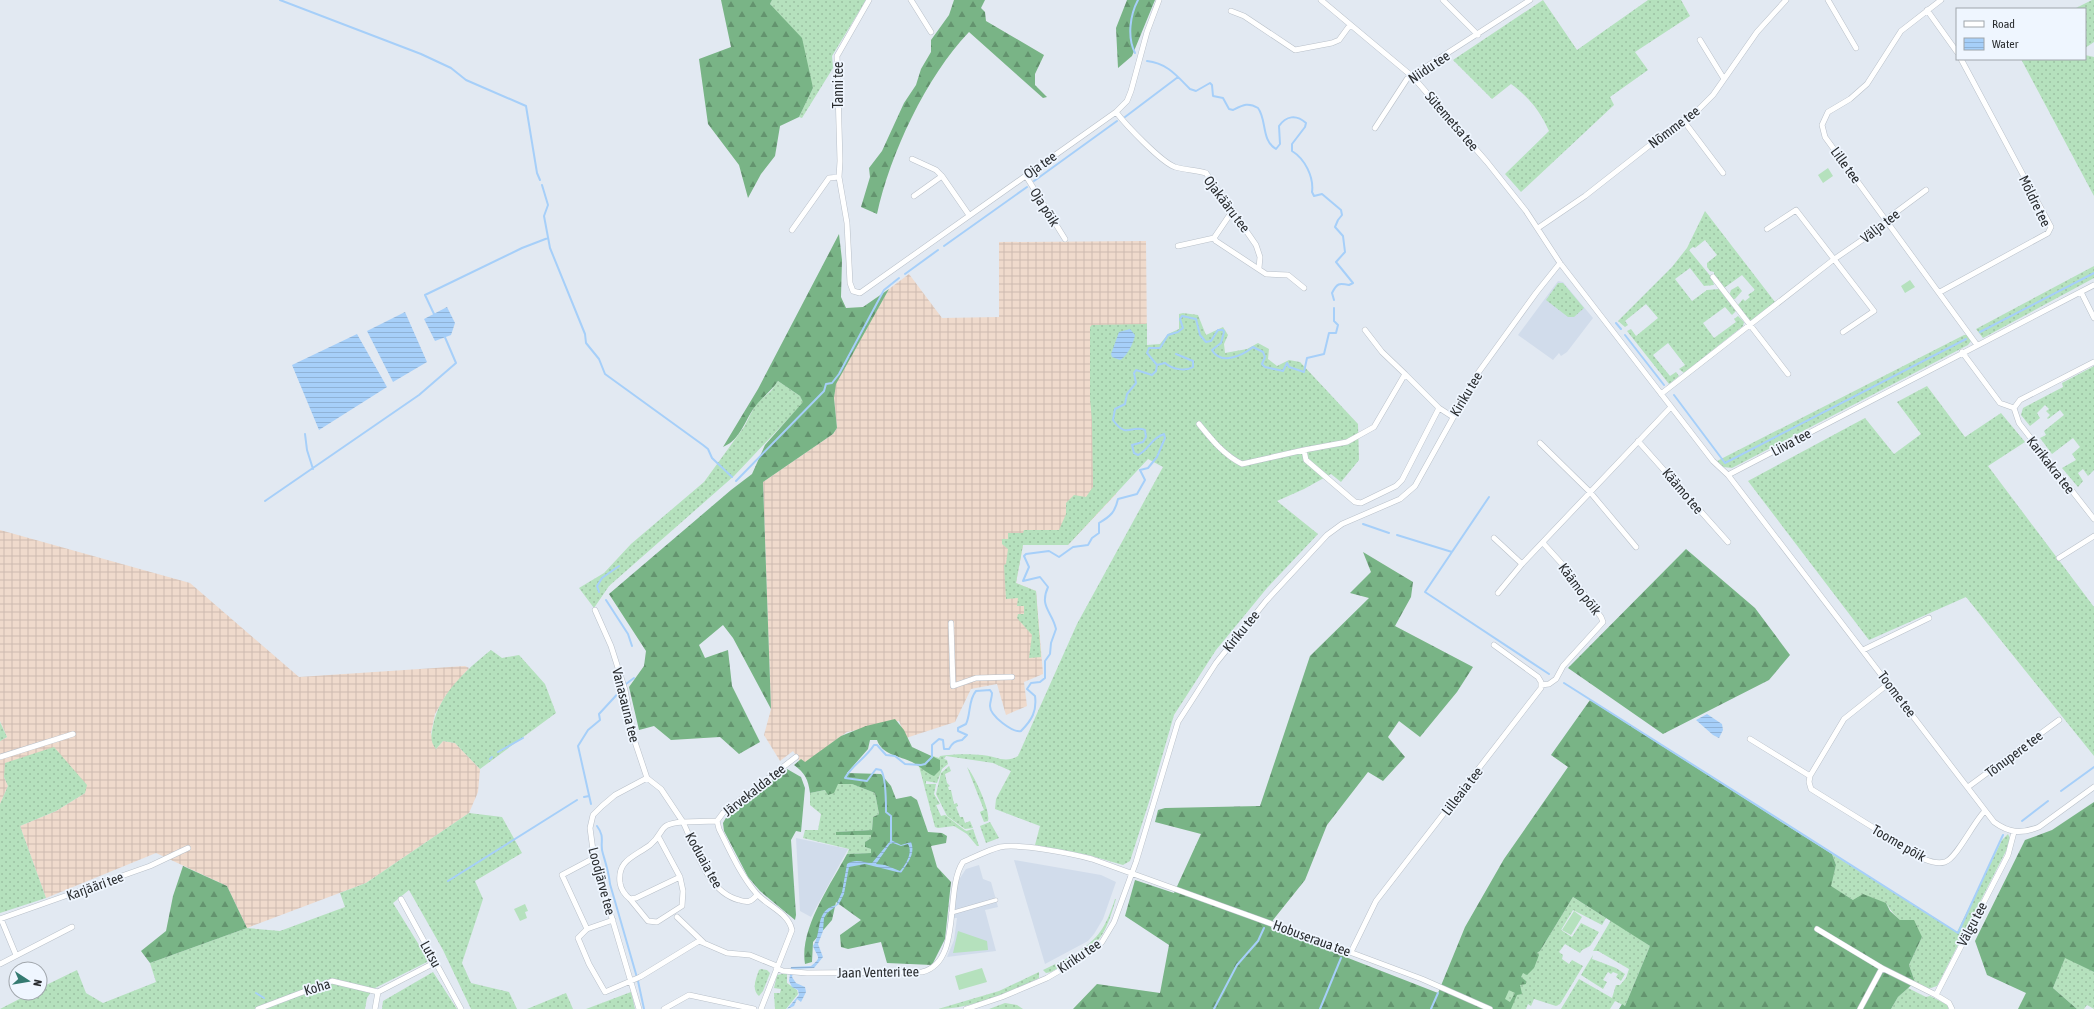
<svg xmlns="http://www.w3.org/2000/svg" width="2094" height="1009" font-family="'Asap Condensed',sans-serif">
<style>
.built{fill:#d1dceb}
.industrial{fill:url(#industrial-grid)}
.grass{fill:url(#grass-dots)}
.forest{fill:url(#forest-firs);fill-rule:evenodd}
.park{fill:#b5e1bd}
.water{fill:url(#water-rules);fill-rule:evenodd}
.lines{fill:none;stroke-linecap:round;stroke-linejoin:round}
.stream{stroke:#a6cff9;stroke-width:2}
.pedestrian-casing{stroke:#b9c0c9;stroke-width:4.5}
.minor-casing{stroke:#b9c0c9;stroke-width:6}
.pedestrian{stroke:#fff;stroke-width:3.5}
.minor{stroke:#fff;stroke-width:5}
.labels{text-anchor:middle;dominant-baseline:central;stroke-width:3.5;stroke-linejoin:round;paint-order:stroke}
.street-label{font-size:14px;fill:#2a2d30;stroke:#eff6ff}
</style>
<defs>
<pattern id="industrial-grid" width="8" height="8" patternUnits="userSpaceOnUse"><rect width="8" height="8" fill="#efdacc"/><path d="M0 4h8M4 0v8" fill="none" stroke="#cdbbb0"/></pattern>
<pattern id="grass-dots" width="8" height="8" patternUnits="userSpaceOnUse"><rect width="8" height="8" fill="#b5e1bd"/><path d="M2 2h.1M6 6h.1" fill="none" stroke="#9cc1a3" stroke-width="1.8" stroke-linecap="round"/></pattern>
<pattern id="forest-firs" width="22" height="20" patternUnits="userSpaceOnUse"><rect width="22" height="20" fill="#79b486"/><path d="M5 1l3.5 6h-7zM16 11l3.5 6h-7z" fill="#63936e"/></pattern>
<pattern id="water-rules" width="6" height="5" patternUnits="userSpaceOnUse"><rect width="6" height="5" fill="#a6cff9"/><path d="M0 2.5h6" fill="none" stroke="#8fb2d6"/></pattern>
</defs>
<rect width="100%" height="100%" fill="#e2e9f2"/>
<!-- built -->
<path class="built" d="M1558 281 1563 282 1593 318 1567 352 1561 356 1559 353 1553 360 1518 335Z
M796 838 848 849 811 917 800 911Z
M1014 860 1101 875 1116 882 1103 919 1094 934 1088 941 1045 964Z
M979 865 983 879 991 882 998 907 985 910 996 951 947 957 954 940 957 918H954V903L958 881 966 869Z"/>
<!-- industrial -->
<path class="industrial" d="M1146 241 1147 345 1116 494 1068 545H1023L1016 583 1036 591 1043 674 1024 682 1027 706 1006 715 997 684 971 689 955 722 906 738 899 721 847 732 802 765 793 751 780 761 764 735 771 709 763 482 833 434 837 428 834 398 835 384 889 289 909 274 942 318 999 317V242Z
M0 530 190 583 299 677 465 666 469 668 446 695 435 714 431 733 436 749 443 741 455 743 480 769 478 792 469 813 366 883 247 928 227 886 156 853 46 898 20 826 56 811 85 793 4 777 8 786 0 804V741L7 737 0 721Z"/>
<!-- grass -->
<path class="grass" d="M772 0H866L832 56 833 68 802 118 799 117 813 88 770 4Z
M1543 0 1577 50 1648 0H1681L1690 16 1635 52 1648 70 1610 97 1614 105 1521 192 1505 174 1549 131C1540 111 1529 97 1511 84L1492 99 1453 60Z
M2092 0H2094V42L2085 48V9H2074Z
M2085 55 2094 57V196L2021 59H2085Z
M1705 211 1775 302 1752 320H1749L1738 305 1743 299 1745 301 1750 297 1748 295 1755 290 1742 275 1724 288 1714 276V272L1710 271 1707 267V263L1717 255 1705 240 1695 248 1693 247 1689 250 1712 278 1714 285 1704 286 1690 268 1675 279 1692 301 1707 290 1719 289 1736 311 1732 315 1725 307 1703 323 1714 338 1736 322 1734 319 1738 316 1744 322 1743 326 1684 373 1679 369 1685 365 1668 343 1653 355 1670 376 1676 372 1679 376 1669 384 1627 331 1631 329 1636 336 1658 318 1646 304 1625 321 1628 325 1625 327 1618 321 1672 267 1687 248Z
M2094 266V278L1983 338 1976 329Z
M1558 283H1563L1584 308 1574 317H1568L1546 300Z
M1738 286 1742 291 1735 299H1732L1729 296 1731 290Z
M1183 313 1198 315 1206 335 1223 327 1228 335 1224 344 1225 353 1247 349 1258 343 1269 349 1268 359 1277 366 1289 360 1300 362 1358 424 1359 460 1341 482 1331 474 1304 489 1277 501 1318 534 1267 588 1216 650 1174 715 1149 802 1130 861 1123 865 1088 855 1035 845 1040 826 995 809 996 799 1011 771 993 763 946 756 944 759 947 760 948 764 942 769 937 783 926 781V784H936L934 794 940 804 936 805 941 816 945 815 966 831 973 829 979 846H977L967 834 954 826 938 828 935 827 919 766 932 759 933 756 939 758 940 756C953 754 969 754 982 755 997 756 1004 764 1018 756L1077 624 1163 467 1148 459 1068 545H1023L1016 583 1036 591 1041 657 1029 658 1032 635 1017 618 1018 614H1024V606H1017L1018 598 1006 599 1004 565 1006 564 1008 549 1002 544V539H1008V533H1023L1024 530H1059L1066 514V503L1074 495 1086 497 1093 487 1092 420 1090 399V327L1092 325 1146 324 1147 323V345L1160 344 1168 334 1179 329V314Z
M1964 335H1967L1971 341 1968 345 1732 468 1723 467 1717 461Z
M2094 366V470L2088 476 2083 469 2078 473 2083 481 2078 487 2062 468 2076 460 2072 454 2080 447 2073 438 2052 454 2040 438 2046 435 2044 431 2064 415 2060 410 2048 419 2047 418 2050 415 2046 411 2049 409 2045 405 2037 413 2040 418 2030 426 2021 415 2023 408 2063 387 2062 383Z
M778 381 800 396 804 402 734 476 609 586 594 608 579 588 604 573 631 544 704 482 744 427 756 404 771 391Z
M1927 386 1965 437 2001 413 2025 442 1988 466 2094 607V756L1966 597 1869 640 1748 481 1865 418 1894 454 1921 434 1897 402Z
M491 650 502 658 519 655 545 684 556 713 480 769 455 743 443 741 436 749C430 742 431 735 433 726 439 694 466 670 491 650Z
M0 722 7 737 0 741Z
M54 747 87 785 85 793 56 811 20 826 46 898 0 913V804L8 786 4 777 5 763Z
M949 766 951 771 945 774 947 783 950 786 948 787 949 790H951L954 804 957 803 958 806 956 807 960 817H963L965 823 970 821 973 828 965 829 947 816 936 794 941 773Z
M967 767C974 775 991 811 988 821L984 822 980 812 984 810Z
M838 784H852L875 793 879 814 873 817 872 830 837 832V835H871V838L865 842V847L871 849V853L847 854 849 849 803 838 805 830H818L821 814 810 805V793L825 790Z
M469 813 502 817 522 853 475 881 483 899 462 963 471 983 509 992 517 1009H471L443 950 409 890 393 903 429 961 373 989 367 998 365 1009H0L31 993H40V988L77 970 86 993 103 1003 156 982 150 963 247 928 280 931 345 907 340 893 366 883Z
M990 822 999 838 986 843 980 826Z
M2008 834 2010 839 2008 847 1937 986 1928 989 1915 982 1909 965 1922 937C1909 927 1894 918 1886 903L1853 900 1830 886 1836 865 1832 854 1957 932 2002 840Z
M1573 897 1606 918 1602 925 1573 910 1561 930 1572 937 1581 923 1599 932 1590 946 1582 950 1580 953 1565 944 1559 952 1563 955 1562 959 1569 964 1572 960 1583 966 1560 1004 1556 1006 1534 999 1531 1006 1528 1004 1526 1009H1497L1503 985 1519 964 1540 951Z
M1115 899H1116C1109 921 1104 943 1081 953L1079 951C1101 937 1107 923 1115 899Z
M1611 920 1650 946 1625 1006 1615 1001 1610 1009H1561L1579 979 1612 998 1616 985H1620L1626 978 1629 969 1598 951H1593Z
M1076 954 1075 958 1051 972 1046 973 1043 970Z
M1593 955 1592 959 1595 960 1616 968 1625 974 1621 981 1616 977 1618 974 1613 972 1611 974 1608 972 1603 980 1607 982 1603 989 1581 975Z
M2065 957 2094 972V1009L2087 1005 2084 1009H2077L2053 988Z
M761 969 767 970 770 973 763 991 759 996C751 989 756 979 759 970Z
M433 972 457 1009H382L383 1001Z
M1039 972V978C1009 992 972 1009 938 1009L999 991Z
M787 973V983L797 990 798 994 786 1009H775L774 993H780L781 989 774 988 777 975Z
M1908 988 1926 997 1930 996 1948 1005V1009H1891L1898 997Z
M631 992 635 1009H586Z
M566 993 573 1009H527Z
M1005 1003 1017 1005 1023 1009H989Z"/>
<!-- forest -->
<path class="forest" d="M721 0H772L770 4 802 38 813 88 799 117 780 126 775 156 761 174 748 198 739 165 708 124 699 59 731 47Z
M954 0H985L981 8 985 12 986 21 1044 55 1035 74V85L1047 97 1043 98 969 32C926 77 890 154 877 214L861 207 870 177 869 168 882 151 904 103 916 85 921 69 931 52V40L949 15Z
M1127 0H1155L1132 56 1118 68 1116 28Z
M839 234 842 260 841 297 846 308 863 307 889 289 836 384 834 398 837 428 833 434 763 482 771 709 733 638 723 625 699 645 705 658 728 650 732 686 760 742 739 754 720 737 671 740 654 726 639 730 629 687 644 666 646 651 609 594 731 490 752 474 765 445 803 402 800 396 778 381C772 390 764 396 757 404 745 418 742 439 723 447L758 389Z
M1686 549 1755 608 1790 655 1769 680 1663 734 1568 668Z
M1363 552 1413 582 1411 597 1395 626 1473 667 1457 692 1420 737 1399 721 1388 737 1405 757 1383 781 1368 772 1327 825 1305 880 1273 920 1271 928 1438 993 1465 927 1504 859 1568 767 1551 755 1590 700 1832 854 1836 865 1831 886 1853 900 1863 894 1886 903 1890 911 1900 920H1914L1922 937 1909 965 1915 982 1898 997 1891 1009H1619L1622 1004 1625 1006 1650 946 1573 897 1540 951 1537 953 1539 955 1534 968 1527 975 1523 973 1521 977 1526 981V984L1520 985 1522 994 1517 995 1511 1009H1073L1097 984 1160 993 1169 945 1125 916 1135 880 1174 893 1201 834 1155 822 1158 810 1165 808 1260 806 1310 656 1369 598 1350 593 1371 572ZM1509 990 1515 993 1510 1002 1505 999Z
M895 719 904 730 912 747 940 760V770L934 776C926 773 920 766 912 762 900 756 882 755 877 740H870L868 749 847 773 881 774 891 786 896 799 911 796 917 800 928 832 942 833 947 836 946 843 931 846 937 867 951 882 945 939 932 965 887 963 881 942 848 949 841 947 840 935 861 920 836 902 832 920 813 942 812 962 805 964C799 929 831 884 847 854L871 853V849L865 847V842L871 838V835H836V832L872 830 873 817 879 814 875 793 852 784H838L834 793 828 795 825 790 810 793C808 779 805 773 794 765L801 759 805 762 841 736 866 726Z
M787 769 801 777 805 788 801 832 796 831 791 840 796 915 795 920 760 891 748 877 724 831 723 823 727 816Z
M2094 802V972L2065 958 2053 988 2077 1009H2018L2026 993 1987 975 1975 941 2025 840 2052 830Z
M183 866 227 886 247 928 150 963 141 951 166 931 173 896Z"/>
<!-- park -->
<path class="park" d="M1828 168 1833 176 1823 183 1818 175Z
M1910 280 1915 287 1905 293 1901 286Z
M525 904 528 911 525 912 527 918 520 921 514 909Z
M1574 911 1582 917 1571 935 1562 930Z
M958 931 987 941 988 950 953 953Z
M982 968 987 982 959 990 955 976Z"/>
<!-- water -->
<path class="water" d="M447 307 455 323 451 335 435 341 424 319Z
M405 312 427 362 393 382 367 331Z
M1130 329 1135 335C1134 342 1127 357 1120 360L1112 357 1111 354 1119 332Z
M357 334 387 387 319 430 292 365Z
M1707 714 1722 724 1723 730 1719 738 1713 735 1696 720Z
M891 840 901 845 911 842C916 854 907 864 901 873L865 864 849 867 844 894 839 904 827 913 824 918 823 931 818 944 823 957 814 968 794 969 792 977 796 983 805 987 806 992 801 1002 797 999 794 1006 787 1009 799 995 798 990 792 987 789 981 791 967 811 966C823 957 817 957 813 946 823 931 814 911 836 905L842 892 847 864C856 858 864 863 872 863ZM893 843 901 846 908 844C913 853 906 864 900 871L885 865 876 864 890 844Z"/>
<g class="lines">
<!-- stream -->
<path class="stream" d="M280 0 421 54 451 68 466 80 526 106 537 173 540 180
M1135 53C1127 37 1130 15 1138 0
M1147 61C1167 63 1177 76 1190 89L1196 91 1210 83 1212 85 1213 96 1223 98 1229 109 1233 110C1243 105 1248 102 1258 108 1267 120 1261 140 1276 149L1280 144 1279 126C1286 116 1296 114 1306 123L1305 127 1292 144V151C1305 159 1314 177 1312 192L1314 196 1322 194 1341 210 1342 215 1338 220 1335 227 1343 236 1345 252 1336 262 1353 283 1349 285C1339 283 1337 283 1332 293L1334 300
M1125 117 1178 77
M1034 181 1117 121
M542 185 548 205 544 216 550 248 585 334 586 343 599 359 605 374 703 445 708 449 712 458 732 477
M944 246 1027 187
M905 274 938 250
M434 314 425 295 522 248 548 238
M1616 323 1621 329
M1980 332 2094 273
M1625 335 1664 385
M1157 365 1165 363C1172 369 1185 372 1193 367V361L1176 354
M1674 395 1725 463 1966 339
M305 434 307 450 313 469
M736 481 824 391 826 384 832 383 839 374 884 290 899 278
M1489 497 1425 592 1549 674
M265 501 419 395 456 363 444 335
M1363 524 1389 533
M1397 535 1452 552
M599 592 597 586 602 578 619 566
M606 600 628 634 632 646
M1564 683 1958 933 2003 835
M626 684 634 678
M498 752 523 738
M490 759 492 757
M2061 791 2094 767
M584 797 589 796
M591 804 578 746 588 730 600 720 599 714 623 688
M2022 821 2048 801
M597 826C606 838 599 843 603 854 606 864 609 873 610 884L638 981 644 1009
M891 842V816L886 812C886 802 886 777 881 770L876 769 867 781 845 778C852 765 866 758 874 745H877L886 755 895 756 905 764 921 765 925 764 932 757V745L939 739 943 740 944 749H949C952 743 955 741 962 740L967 735 958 731V728L966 724C971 714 968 700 976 691L990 690 992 693C992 697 990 702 990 706 990 716 1013 733 1021 731 1032 720 1037 711 1035 696L1027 689 1031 683 1040 682 1045 678V661L1050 654 1051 643 1056 629C1052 611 1039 607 1048 587L1040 577 1023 581 1029 567 1024 556 1026 554 1049 551 1059 557 1073 547 1088 545 1092 538 1099 533V523C1111 516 1115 512 1118 499L1137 494 1145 480 1140 470 1148 468 1157 457 1165 438 1164 434C1151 438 1149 450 1138 455L1134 453 1132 445 1143 442 1146 437 1145 430C1131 424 1127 440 1113 420L1115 409 1125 404 1127 394 1136 383 1134 373 1136 370 1152 375 1156 371 1157 365 1147 353 1149 348H1160L1168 335 1178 332 1183 328 1180 319 1182 316 1196 319 1200 335 1206 342 1211 341 1218 330H1223L1224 332 1221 343 1212 350C1221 366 1243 355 1253 347L1263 352 1265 357 1262 364 1265 367 1283 371 1287 363 1289 367 1304 372 1307 358 1324 354 1329 333H1336L1338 325 1334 321V308
M448 881 577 800
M256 993 264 998
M1214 1009 1237 965 1258 941 1264 928
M1320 1009 1341 958
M1431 1009 1438 993"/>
<!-- pedestrian casing -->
<g class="pedestrian-casing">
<path id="pedestrian" d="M951 913 996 900"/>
</g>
<!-- minor casing -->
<g class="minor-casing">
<path id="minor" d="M869 0 837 56 840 161 839 177 847 223 850 283 853 291 860 293 1116 112 1127 101 1131 91 1147 32 1159 0
M911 0 931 32
M1321 0 1413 77 1487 162 1526 211 1560 263 1713 461 1728 475 1994 822C2009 833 2021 834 2039 827L2094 787
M1443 0 1478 35
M1828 0 1856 48
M1941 0 1901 31 1867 84 1850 99 1828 112 1822 125 1825 137 1977 345
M1927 10 1957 52
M1231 11 1244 16 1295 50 1332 43 1339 40 1350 25
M1700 40 1724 79
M1116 112C1126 125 1161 162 1175 167 1185 170 1196 170 1206 173L1256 245 1260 257 1259 268
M1683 120 1723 173
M1375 128 1407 79 1530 0
M912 159 936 170 942 176
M1026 176 1065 239
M914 196 942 176 969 215
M1538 228 1585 196 1650 145 1699 109 1713 95 1757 32 1786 0
M1767 229 1796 210 1874 311 1843 332
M792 230 829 178 839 177
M1214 238 1233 210
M1178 246 1214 238 1216 241 1266 274 1288 275 1304 288
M1713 277 1788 374
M1940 292 2048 233 2051 227 1961 59
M2081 292 2094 318
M1365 330 1382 352 1405 374
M1962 352 2000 403 2014 408 2019 423 2094 519
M1661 394 1833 260 1881 227 1891 216 1926 190
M1439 408 1402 480 1396 486 1361 503 1355 502 1306 460 1304 450 1347 442 1374 427 1405 374 1439 408 1453 417
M2014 408 2020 400 2094 362
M1199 424C1212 440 1224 455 1242 464L1304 450
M1638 441 1728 542
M1540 443 1590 492 1636 547
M1728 475 2094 285
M1494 538 1522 564
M2059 558 2094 536
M1498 593 1522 564 1671 407
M595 610 611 646 625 690 634 739 647 778
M951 623 953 686 976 678 1012 677
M1863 650 1929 618
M1888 684 1844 719 1810 776 1809 782 1811 789 1924 859C1931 862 1938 864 1945 862 1957 858 1974 821 1985 811
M1541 685 1549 684 1556 679 1563 666 1603 622 1601 617 1562 564 1543 543
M1750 739 1810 776
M0 757 73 734
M647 778 661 789 683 822
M1968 787 2059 720
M717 821 683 822C696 849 707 892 739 900 748 903 751 902 757 895
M658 836 680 877 636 898 630 899C625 895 621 889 620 883 617 860 634 857 650 845 666 832 656 824 683 822
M594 858 562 875 587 929 578 938 589 964 605 992 640 977 699 941 727 953 750 955 777 966
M401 899 461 1009
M630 899 648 921 657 922 682 906 683 891 680 877
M677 917 703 942
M0 919 150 866 188 848
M1 919 16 955
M587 929 613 920
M1817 929 1882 968
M1351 952 1376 901 1541 688V682L1538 677 1494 645
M0 964 72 927
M776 968 783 971 807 973 922 972C963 962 944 890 963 862 975 857 988 850 1000 847 1019 843 1073 854 1092 859L1355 954 1422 979 1490 1009
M258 1009 332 981 378 992 436 962
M375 1009 378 992
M639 1009 594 858 590 828 593 815 602 806 615 795 647 778
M664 1009 689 995 754 1009
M761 1009 792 930C788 912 767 906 756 893 740 874 730 851 719 829L717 821 723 813 796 757
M966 1009 1002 997 1047 978 1088 954 1102 942 1114 922 1136 862 1178 722 1216 663 1266 601 1327 535 1342 524 1400 499 1415 486 1478 373 1536 293 1560 263
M1860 1009 1882 968 1936 995
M1952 1009 1949 1003 1936 995 2008 855 2014 832"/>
</g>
<!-- pedestrian -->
<use href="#pedestrian" class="pedestrian"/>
<!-- minor -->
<use href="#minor" class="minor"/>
</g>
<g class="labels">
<!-- street labels -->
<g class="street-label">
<text transform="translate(1429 67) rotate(-34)">Niidu tee</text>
<text transform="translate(838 85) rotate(-90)">Tanni tee</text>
<text transform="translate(1452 121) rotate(49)">Sütemetsa tee</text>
<text transform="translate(1674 127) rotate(-37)">Nõmme tee</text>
<text transform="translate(1040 165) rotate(-35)">Oja tee</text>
<text transform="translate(1846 165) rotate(54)">Lille tee</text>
<text transform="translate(2035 201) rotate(64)">Möldre tee</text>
<text transform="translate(1227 204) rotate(53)">Ojakääru tee</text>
<text transform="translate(1045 207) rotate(58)">Oja põik</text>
<text transform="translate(1880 226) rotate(-38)">Välja tee</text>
<text transform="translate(1466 394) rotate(-59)">Kiriku tee</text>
<text transform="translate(1791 442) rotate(-28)">Liiva tee</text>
<text transform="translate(2051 465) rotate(52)">Karikakra tee</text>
<text transform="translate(1683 491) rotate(50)">Käämo tee</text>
<text transform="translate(1580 589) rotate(53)">Käämo põik</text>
<text transform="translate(1241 631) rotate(-51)">Kiriku tee</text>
<text transform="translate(1897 694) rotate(53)">Toome tee</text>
<text transform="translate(626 705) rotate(76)">Vanasauna tee</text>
<text transform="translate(2014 754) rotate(-37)">Tõnupere tee</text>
<text transform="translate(754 790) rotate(-38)">Järvekalda tee</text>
<text transform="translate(1462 791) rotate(-52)">Lilleaia tee</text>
<text transform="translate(1899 843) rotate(30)">Toome põik</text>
<text transform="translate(704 860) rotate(61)">Koduaia tee</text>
<text transform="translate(602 881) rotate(75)">Loodjärve tee</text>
<text transform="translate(95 886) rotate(-20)">Karjääri tee</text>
<text transform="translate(1972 924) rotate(-62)">Välgu tee</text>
<text transform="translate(1312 938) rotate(20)">Hobuseraua tee</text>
<text transform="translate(431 954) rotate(61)">Lutsu</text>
<text transform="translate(1079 956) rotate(-34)">Kiriku tee</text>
<text transform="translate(878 972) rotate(-1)">Jaan Venteri tee</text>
<text transform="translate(317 987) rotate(-17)">Koha</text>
</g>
</g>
<!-- legend -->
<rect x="1956" y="8" width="130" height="52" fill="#eff6ff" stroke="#a0a6ac"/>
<rect x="1964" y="21" width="20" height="6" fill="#ffffff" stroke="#a0a6ac"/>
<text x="1992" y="28" font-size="12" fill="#2a2d30">Road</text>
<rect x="1964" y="38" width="20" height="12" fill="url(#water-rules)" stroke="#a0a6ac"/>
<text x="1992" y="48" font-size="12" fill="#2a2d30">Water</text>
<!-- north arrow -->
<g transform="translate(28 981) rotate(102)"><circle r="19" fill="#eff6ff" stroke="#a0a6ac"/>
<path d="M0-3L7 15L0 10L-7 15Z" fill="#347a71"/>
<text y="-6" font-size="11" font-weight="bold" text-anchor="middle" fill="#2a2d30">N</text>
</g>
</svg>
